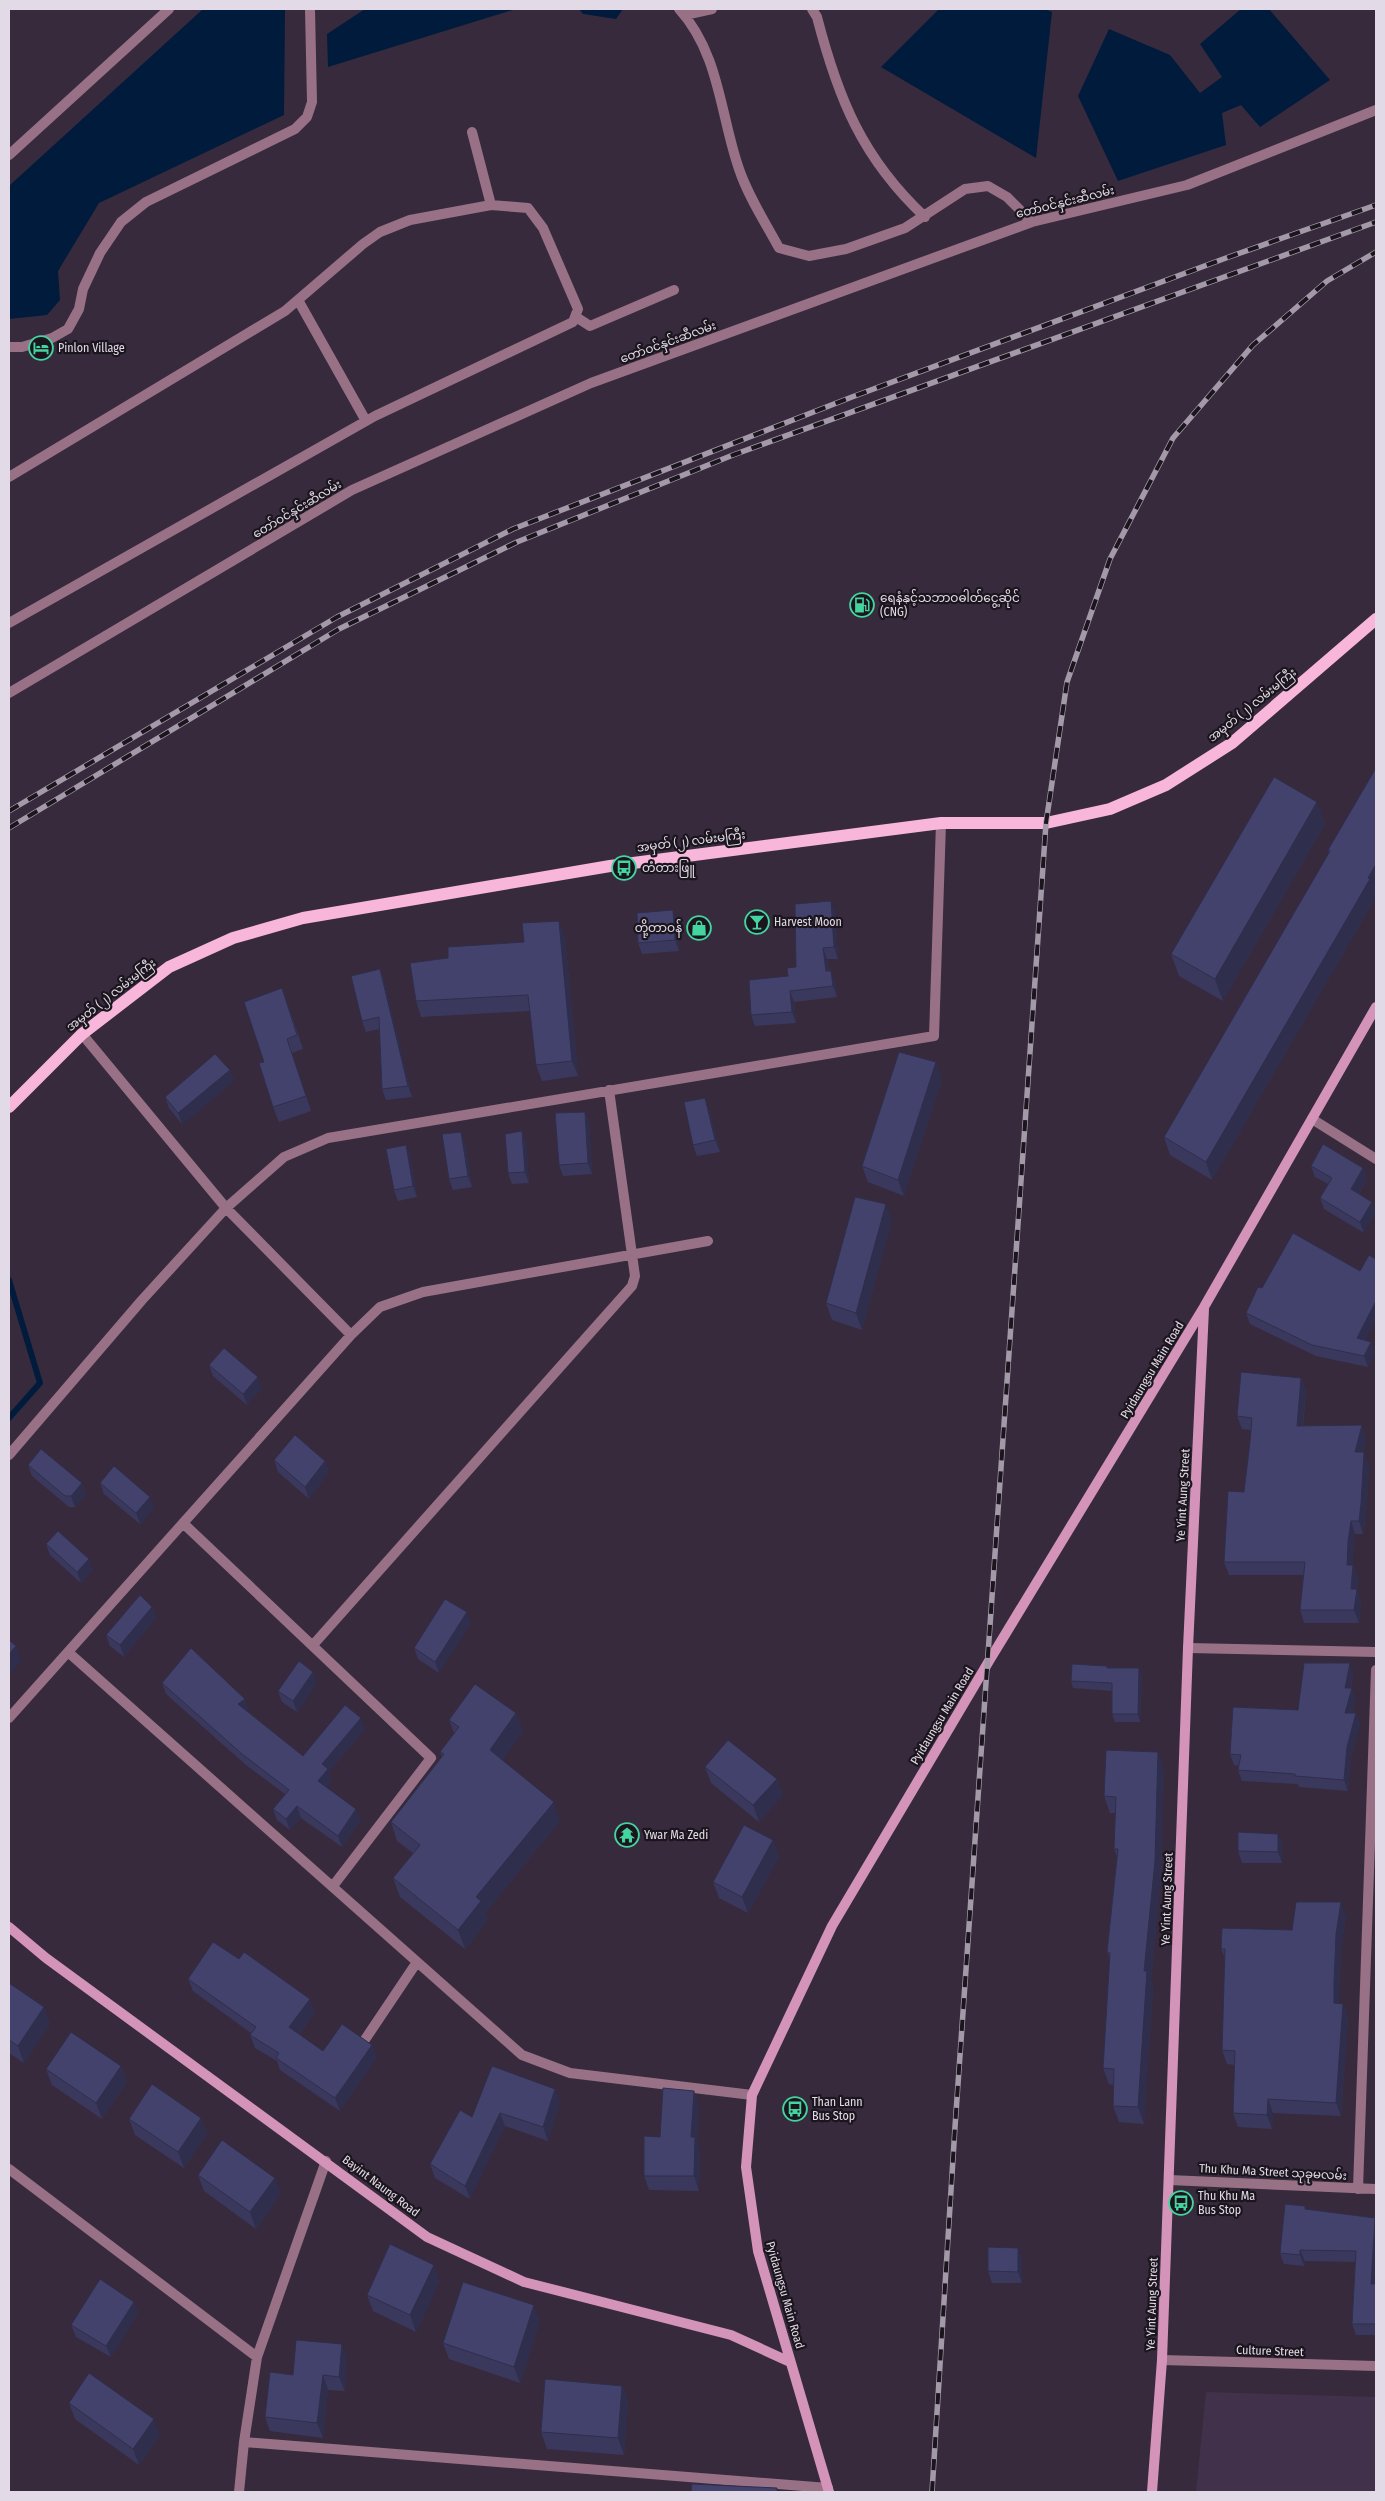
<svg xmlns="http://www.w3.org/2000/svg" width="1385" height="2501" font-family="'Fira Sans Condensed','Noto Sans Myanmar',sans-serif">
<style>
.built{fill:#42314a}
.water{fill:#011b3c}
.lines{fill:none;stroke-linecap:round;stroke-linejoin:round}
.stream{stroke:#011b3c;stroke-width:6}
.minor{stroke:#997187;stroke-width:10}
.secondary{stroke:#d494b9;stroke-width:10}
.primary{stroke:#f8b6db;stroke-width:12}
.rail-casing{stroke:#a499a9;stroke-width:5.5}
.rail{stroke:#1b151e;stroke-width:4;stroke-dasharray:11;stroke-linecap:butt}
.wall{fill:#3a395d}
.shaded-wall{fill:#2f2e4c}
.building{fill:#43426c;stroke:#2f2e4c}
.labels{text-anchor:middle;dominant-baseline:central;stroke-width:4.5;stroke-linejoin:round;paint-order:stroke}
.street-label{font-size:12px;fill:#e3dae7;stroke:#1b151e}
.poi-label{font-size:12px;fill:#e3dae7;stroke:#1b151e;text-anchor:start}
</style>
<rect width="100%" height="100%" fill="#372a3d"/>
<!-- built -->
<path class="built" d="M1206 2392 1376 2397V2492H1196Z"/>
<!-- water -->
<path class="water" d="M203 9H285L284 115 99 203 58 271 60 300 47 315 9 319V186Z
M365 9H516L328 67 327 34Z
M579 9H623L616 19 583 14Z
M939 9H1045L1052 12 1036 158 881 67Z
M1241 9H1269L1330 80 1260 127 1241 105 1222 113 1226 145 1118 181 1078 96 1109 29 1170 55 1200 93 1222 77 1200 44Z"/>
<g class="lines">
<!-- stream -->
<path class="stream" d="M9 1280 40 1383 9 1418"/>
<!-- minor -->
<path class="minor" d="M679 9C720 54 720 115 739 169 748 196 765 222 779 248L809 256 846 249 905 228 965 189 988 186 1007 197 1032 222
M812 9 817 17C838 98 862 158 925 217
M685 15 712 9
M472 132 491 205
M9 155 169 9
M298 300 366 421
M576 317 590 326 674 290
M9 347H22L52 338 68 329 79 309 83 289 100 253 121 222 146 202 295 129 307 117 312 102 310 9
M9 477 285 311 363 244 380 232 410 220 491 205 528 208 543 228 578 309 573 322 375 416 9 623
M9 693 352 490 591 383 1032 222 1187 185 1376 110
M82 1034 226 1208 351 1335
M1312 1119 1376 1159
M9 1455 142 1300 226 1208 284 1157 328 1138 934 1036 941 823
M183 1523 431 1758 333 1886
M313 1645 632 1286 635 1276 609 1090
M1188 1648 1376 1652
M68 1652 522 2055 570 2073 752 2095
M9 1718 351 1335 380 1307 423 1292 708 1241
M364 2041 417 1962
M9 2169 257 2357
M1169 2180 1376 2189
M1358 2189 1376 1670
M1162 2360 1376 2366
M244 2442 828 2488
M239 2492 244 2442 257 2357 326 2161"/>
<!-- secondary -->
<path class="secondary" d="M9 1927 46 1958 427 2237 524 2282 731 2335 790 2362
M829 2492 758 2251 746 2167 752 2095 832 1926 989 1661 1204 1307 1376 1007
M1152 2492 1162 2360 1188 1648 1204 1309"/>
<!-- primary -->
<path class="primary" d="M9 1107 82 1034 169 967 233 938 303 918 610 866 941 823H1046L1110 809 1166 785 1232 743 1376 619"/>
<!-- rail casing -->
<g class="rail-casing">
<path id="rail" d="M9 811 337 617 513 529 852 397 1226 258 1376 205
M9 828 339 629 517 542 733 455 1376 222
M932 2492 955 2127 1046 823 1067 682 1110 559 1173 438 1253 345 1327 281 1376 252"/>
</g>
<!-- rail -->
<use href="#rail" class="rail"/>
</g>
<!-- wall -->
<path class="wall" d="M1376 768 1375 894 1376 897 1212 1180 1170 1155 1164 1137 1329 854 1328 850Z
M1317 802 1325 824 1223 1001 1179 976 1171 954Z
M835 912 838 959H827L829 971H831L835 982 837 997 794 1002 796 1023 755 1026 751 1015 796 967Z
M677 921 679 951 642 954 638 943Z
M565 937 578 1076 542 1081 536 1065 530 1011 421 1017 416 1001 448 958 524 942Z
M380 969 384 980 412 1097 386 1100 382 1089 380 1029 366 1032 362 1021Z
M287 1002 303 1049 292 1053 311 1111 279 1122 273 1107 264 1062Z
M230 1070 234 1081 182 1124 169 1108 165 1097Z
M942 1079 904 1196 868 1182 862 1166Z
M709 1109 720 1152 697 1156 693 1145Z
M585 1112 589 1123 592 1174 563 1176 559 1165Z
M522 1131 526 1142 529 1183 512 1184 508 1173Z
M465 1143 472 1187 453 1190 449 1179Z
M406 1145 410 1156 417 1197 398 1201 394 1190Z
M1311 1166 1363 1168 1367 1179 1359 1194 1364 1233 1324 1209 1320 1198 1328 1184 1315 1177Z
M892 1220 862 1330 832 1320 826 1303Z
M1376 1259V1320L1365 1340 1371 1342 1375 1353 1368 1367 1316 1356 1250 1324 1246 1313 1262 1288 1360 1271Z
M209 1365 262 1388 247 1405 213 1376Z
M1301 1378 1306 1391 1303 1426 1366 1438 1363 1452H1364L1369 1465 1366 1517 1363 1534H1355L1352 1565H1353L1358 1578 1357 1590 1361 1602 1359 1623H1304L1300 1610 1303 1575H1229L1224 1562 1244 1492 1251 1430 1242 1429 1237 1416Z
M274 1460 325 1461 329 1472 309 1499 278 1472Z
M28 1465 82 1483 86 1495 75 1507H69L32 1476Z
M100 1483 154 1508 140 1524 104 1494Z
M46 1544 89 1559 93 1570 81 1583 50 1555Z
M152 1607 156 1618 124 1657 110 1646 106 1635Z
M471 1623 439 1673 418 1659 414 1648Z
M1108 1668 1142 1676 1140 1722H1115L1112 1714V1691L1073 1688 1071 1681Z
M1353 1674 1351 1688 1356 1699 1352 1713H1356L1360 1724 1351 1758 1348 1791 1299 1787 1298 1784 1242 1781 1238 1770 1239 1766 1234 1765 1230 1754Z
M162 1683 249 1710 247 1711 303 1756 365 1729 329 1772 332 1781 326 1787 361 1820 342 1847 301 1818 290 1830 277 1820 273 1809 285 1794 246 1765 166 1694Z
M317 1683 297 1712 282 1702 278 1691Z
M516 1713 523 1732 502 1760 560 1821 485 1913 488 1920 465 1949 400 1897 393 1878 413 1853 397 1841 391 1822 442 1757 440 1752 454 1733 449 1720Z
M1158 1752 1164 1768 1161 1877 1151 1981 1153 1987 1144 2124 1119 2122 1113 2106V2085L1109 2084 1103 2068 1110 1958 1107 1952 1117 1857 1114 1849 1115 1813H1110L1104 1796Z
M705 1767 777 1779 783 1795 759 1822 711 1783Z
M1278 1834 1282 1845V1863H1242L1238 1851Z
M773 1840 779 1857 748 1913 719 1898 713 1882Z
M1346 1916 1341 1948 1339 1996V2004H1343L1348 2018 1341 2116 1273 2113 1272 2129 1238 2127 1233 2113 1235 2065 1227 2064 1222 2050 1225 1958 1221 1949Z
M188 1979 315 2012 299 2034 323 2051 372 2045 377 2057 340 2111 280 2070 277 2061 255 2048 250 2035 251 2033 193 1991Z
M9 1983 44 2007 50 2024 24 2063 9 2053Z
M121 2066 127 2082 102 2119 52 2085 46 2069Z
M555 2089 560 2102 548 2141 505 2126 470 2199 435 2178 430 2164 472 2117Z
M699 2105 697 2143 700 2151 699 2191 649 2190 644 2176 660 2137Z
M201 2118 207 2134 184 2168 135 2135 129 2119Z
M198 2175 275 2178 281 2194 256 2229 204 2191Z
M1305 2206 1306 2210 1375 2218 1376 2221V2335H1356L1352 2324 1355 2262 1305 2261 1304 2266 1284 2264 1280 2253Z
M1022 2259V2283H992L988 2271Z
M440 2281 416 2332 373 2311 367 2295Z
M134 2302 138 2313 111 2357 76 2337 71 2325Z
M540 2322 520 2383 449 2359 443 2343Z
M347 2358 345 2391 328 2390 323 2438 270 2431 265 2417 293 2375Z
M622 2386 628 2402 624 2455 547 2449 541 2432Z
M69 2403 160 2436 139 2465 75 2419Z"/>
<!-- shaded-wall -->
<path class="shaded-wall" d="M1317 802 1325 824 1223 1001 1215 979Z
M1376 864V892L1375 894 1376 897 1212 1180 1206 1162Z
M831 901 835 912 838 959 834 947Z
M673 910 677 921 679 951 675 940Z
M559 921 565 937 578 1076 572 1061Z
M823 948 827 959 830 983 826 971Z
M380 969 384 980 412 1097 408 1086Z
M831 971 835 982 837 997 833 986Z
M790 991 794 1002 796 1023 792 1012Z
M936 1062 942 1079 904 1196 898 1180Z
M230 1070 234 1081 182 1124 178 1113Z
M705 1098 709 1109 720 1152 715 1140Z
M585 1112 589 1123 592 1174 588 1163Z
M522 1131 526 1142 529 1183 525 1172Z
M461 1132 465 1143 472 1187 468 1176Z
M406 1145 410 1156 417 1197 413 1186Z
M1363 1168 1367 1179 1355 1200 1351 1189Z
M1372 1202 1376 1213 1364 1233 1360 1222Z
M886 1204 892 1220 862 1330 856 1313Z
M1376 1301V1320L1361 1349 1357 1338Z
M1371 1342 1375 1353 1368 1367 1364 1356Z
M258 1377 262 1388 247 1405 243 1394Z
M1301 1378 1306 1391 1301 1439 1297 1426Z
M1362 1425 1366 1438 1360 1465 1355 1452Z
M1364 1452 1369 1465 1366 1517 1363 1534 1359 1521Z
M325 1461 329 1472 309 1499 305 1487Z
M82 1483 86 1495 75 1507 71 1496Z
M150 1497 154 1508 140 1524 136 1513Z
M1351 1521 1355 1534 1353 1555 1351 1578 1347 1565 1348 1542Z
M89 1559 93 1570 81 1583 77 1572Z
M1353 1565 1358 1578 1357 1590 1361 1602 1359 1623 1354 1610 1351 1589Z
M152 1607 156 1618 124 1657 120 1645Z
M467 1612 471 1623 439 1673 435 1662Z
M16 1646 21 1661 9 1675V1654Z
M1350 1663 1353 1674 1349 1697 1352 1688 1356 1699 1349 1724 1345 1713V1688Z
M1139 1668 1142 1676 1140 1722 1138 1714Z
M313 1672 317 1683 297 1712 293 1701Z
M245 1699 249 1710 242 1715 238 1704Z
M516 1713 523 1732 497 1769 490 1750Z
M1356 1713 1360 1724 1351 1758 1348 1791 1344 1780 1347 1747Z
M361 1718 365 1729 329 1772 332 1781 322 1792 318 1781 322 1764Z
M1158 1752 1164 1768 1161 1877 1151 1981 1153 1987 1144 2124 1138 2107 1144 1971Z
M777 1779 783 1795 759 1822 753 1805Z
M554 1802 560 1821 485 1913 488 1920 465 1949 458 1930 476 1897Z
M297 1806 301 1818 290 1830 286 1819Z
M356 1809 361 1820 342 1847 338 1836Z
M1278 1834 1282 1845V1863L1278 1852Z
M773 1840 779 1857 748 1913 742 1897Z
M1341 1902 1346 1916 1341 1948 1339 2017 1334 2003V1982L1336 1934Z
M310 1999 315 2012 294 2040 289 2027Z
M1343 2004 1348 2018 1341 2116 1336 2103Z
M44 2007 50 2024 24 2063 18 2046Z
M372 2045 377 2057 340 2111 335 2098Z
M121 2066 127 2082 102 2119 96 2103Z
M555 2089 560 2102 548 2141 543 2127Z
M694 2091 699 2105 697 2143 700 2151 699 2191 694 2176 691 2137Z
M1268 2099 1273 2113 1272 2129 1267 2115Z
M500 2113 505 2126 470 2199 465 2186Z
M201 2118 207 2134 184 2168 178 2152Z
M275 2178 281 2194 256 2229 250 2212Z
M1375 2218 1376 2221V2275L1375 2295 1371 2284Z
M1018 2248 1022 2259V2283L1018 2272Z
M1300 2250 1305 2261 1304 2266 1300 2255Z
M434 2265 440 2281 416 2332 410 2315Z
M134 2302 138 2313 111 2357 106 2346Z
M534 2305 540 2322 520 2383 514 2367Z
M342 2344 347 2358 345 2391 339 2377Z
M323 2375 328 2390 323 2438 317 2423Z
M622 2386 628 2402 624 2455 618 2438Z
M154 2419 160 2436 139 2465 133 2449Z"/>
<!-- building -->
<path class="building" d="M1376 768V864L1368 878 1370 879 1206 1162 1164 1137 1330 851 1328 850Z
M1274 777 1317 802 1215 979 1171 954Z
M831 901 834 947 823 948 826 971H831L833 986 790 991 792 1012 751 1015 749 980 788 976 787 968 796 967 795 904Z
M673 910 675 940 638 943 637 913Z
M559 921 572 1061 536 1065 528 995 416 1001 410 963 448 958V947L524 942 522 923Z
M380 969 408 1086 382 1089 379 1017 362 1021 351 976Z
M282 988 297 1035 287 1039 306 1096 273 1107 259 1063 264 1062 244 1002Z
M899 1052 936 1062 898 1180 862 1166Z
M215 1054 230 1070 178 1113 165 1097Z
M705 1098 715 1140 693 1145 684 1102Z
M585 1112 588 1163 559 1165 555 1113Z
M522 1131 525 1172 508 1173 505 1134Z
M461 1132 468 1176 449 1179 442 1134Z
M1323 1144 1363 1168 1351 1189 1372 1202 1360 1222 1320 1198 1332 1178 1311 1166Z
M406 1145 413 1186 394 1190 386 1149Z
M855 1197 886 1204 856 1313 826 1303Z
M1293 1233 1360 1271 1369 1255 1376 1259V1301L1357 1338 1371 1342 1364 1356 1312 1345 1246 1313 1258 1287 1262 1288Z
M224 1348 258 1377 243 1394 209 1365Z
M1241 1372 1301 1378 1297 1426 1362 1425 1355 1452H1364L1361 1504 1359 1521H1351L1348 1542 1347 1565H1353L1351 1589H1357L1354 1610H1300L1305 1562H1224L1228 1491 1244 1492 1250 1442 1252 1418 1237 1416Z
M295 1435 325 1461 305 1487 274 1460Z
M41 1449 82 1483 71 1496H65L28 1465Z
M114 1466 150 1497 136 1513 100 1483Z
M58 1531 89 1559 77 1572 46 1544Z
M140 1595 152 1607 120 1645 106 1635Z
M445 1599 467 1612 435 1662 414 1648Z
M9 1640 16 1646 9 1654Z
M191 1648 245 1699 238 1704 303 1756 345 1705 361 1718 322 1764 328 1769 318 1781 356 1809 338 1836 297 1806 286 1819 273 1809 289 1790 242 1754 162 1683Z
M299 1661 313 1672 293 1701 278 1691Z
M1304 1663H1350L1345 1688H1352L1345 1713H1356L1347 1747 1344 1780 1295 1776V1774L1238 1770 1241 1755 1230 1754 1233 1707 1298 1710Z
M1072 1664 1107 1666V1668H1139L1138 1714H1112V1683L1071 1681Z
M475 1684 516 1713 490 1750 554 1802 476 1897 481 1901 458 1930 393 1878 420 1845 391 1822 444 1754 440 1752 459 1727 449 1720Z
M728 1740 777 1779 753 1805 705 1767Z
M1106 1750 1158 1752 1155 1861 1144 1971H1147L1138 2107 1113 2106 1114 2069 1103 2068 1110 1953 1107 1952 1118 1849H1114L1116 1797 1104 1796Z
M744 1825 773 1840 742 1897 713 1882Z
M1238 1832 1278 1834V1852L1238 1851Z
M1296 1902H1341L1336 1934 1334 1982V2003L1343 2004 1336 2103 1268 2099 1267 2115 1233 2113 1235 2051 1222 2050 1225 1949H1221L1222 1928 1292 1930Z
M213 1942 239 1959 244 1952 310 1999 289 2027 323 2051 342 2024 372 2045 335 2098 276 2058 279 2053 250 2035 256 2027 188 1979Z
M9 1983 44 2007 18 2046 9 2040Z
M71 2032 121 2066 96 2103 46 2069Z
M492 2066 555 2089 543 2127 500 2113 465 2186 430 2164 460 2110 472 2117Z
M152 2084 201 2118 178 2152 129 2119Z
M663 2088 694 2091 691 2137H695L694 2176H644V2136L660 2137Z
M222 2140 275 2178 250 2212 198 2175Z
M1285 2204 1305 2206V2209L1375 2218 1371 2284H1376V2324H1352L1356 2251 1300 2250V2255L1280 2253Z
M390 2244 434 2265 410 2315 367 2295Z
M988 2247 1018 2248V2272L988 2271Z
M100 2279 134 2302 106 2346 71 2325Z
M463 2282 534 2305 514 2367 443 2343Z
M296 2340 342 2344 339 2377 323 2375 317 2423 265 2417 270 2372 293 2375Z
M89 2373 154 2419 133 2449 69 2403Z
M545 2379 622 2386 618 2438 541 2432Z
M692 2484 777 2488V2492H691Z"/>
<!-- icons -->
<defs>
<g id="hotel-ring" transform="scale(1.25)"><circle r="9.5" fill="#1b151e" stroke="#44d4a0" stroke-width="1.5"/><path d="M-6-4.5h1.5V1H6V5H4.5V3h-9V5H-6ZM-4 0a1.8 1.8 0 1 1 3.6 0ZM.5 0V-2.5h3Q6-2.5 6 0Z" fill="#44d4a0"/></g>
<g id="fuel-ring" transform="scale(1.25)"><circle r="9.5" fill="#1b151e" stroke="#44d4a0" stroke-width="1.5"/><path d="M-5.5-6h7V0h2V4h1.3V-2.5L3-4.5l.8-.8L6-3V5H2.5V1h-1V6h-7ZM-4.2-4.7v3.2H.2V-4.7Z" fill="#44d4a0"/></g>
<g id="bus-ring" transform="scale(1.25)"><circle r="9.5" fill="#1b151e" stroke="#44d4a0" stroke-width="1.5"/><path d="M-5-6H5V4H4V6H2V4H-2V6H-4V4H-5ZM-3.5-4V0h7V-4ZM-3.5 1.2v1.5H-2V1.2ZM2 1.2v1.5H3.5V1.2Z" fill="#44d4a0"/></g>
<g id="bar-ring" transform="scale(1.25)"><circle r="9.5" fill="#1b151e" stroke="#44d4a0" stroke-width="1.5"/><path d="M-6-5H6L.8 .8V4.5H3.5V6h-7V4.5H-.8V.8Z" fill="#44d4a0"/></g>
<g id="shop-ring" transform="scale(1.25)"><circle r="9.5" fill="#1b151e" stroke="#44d4a0" stroke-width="1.5"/><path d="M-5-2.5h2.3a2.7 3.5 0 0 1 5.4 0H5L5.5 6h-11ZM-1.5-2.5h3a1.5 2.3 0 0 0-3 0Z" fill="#44d4a0"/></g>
<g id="temple-ring" transform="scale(1.25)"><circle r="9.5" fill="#1b151e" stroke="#44d4a0" stroke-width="1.5"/><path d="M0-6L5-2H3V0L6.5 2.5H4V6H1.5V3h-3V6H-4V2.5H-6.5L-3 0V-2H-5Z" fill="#44d4a0"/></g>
</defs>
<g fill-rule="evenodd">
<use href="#hotel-ring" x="41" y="348"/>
<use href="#fuel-ring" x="862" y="605"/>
<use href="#bus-ring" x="624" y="868"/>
<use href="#bar-ring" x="757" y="922"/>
<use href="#shop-ring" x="699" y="928"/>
<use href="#temple-ring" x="627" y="1835"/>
<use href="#bus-ring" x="795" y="2109"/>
<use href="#bus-ring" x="1181" y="2203"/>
</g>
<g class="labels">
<!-- street labels -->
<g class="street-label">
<text transform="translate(1065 202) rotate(-14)">တော်ဝင်နှင်းဆီလမ်း</text>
<text transform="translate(668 342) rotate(-20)">တော်ဝင်နှင်းဆီလမ်း</text>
<text transform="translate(297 509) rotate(-31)">တော်ဝင်နှင်းဆီလမ်း</text>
<text transform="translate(1252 705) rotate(-39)">အမှတ် (၂) လမ်းမကြီး</text>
<text transform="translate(691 841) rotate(-7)">အမှတ် (၂) လမ်းမကြီး</text>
<text transform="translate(111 995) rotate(-38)">အမှတ် (၂) လမ်းမကြီး</text>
<text transform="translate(1152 1370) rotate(-59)">Pyidaungsu Main Road</text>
<text transform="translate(1183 1495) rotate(-87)">Ye Yint Aung Street</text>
<text transform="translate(942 1716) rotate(-59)">Pyidaungsu Main Road</text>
<text transform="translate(1167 1899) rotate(-88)">Ye Yint Aung Street</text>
<text transform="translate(1273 2172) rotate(3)">Thu Khu Ma Street သုခုမလမ်း</text>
<text transform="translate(381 2186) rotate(37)">Bayint Naung Road</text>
<text transform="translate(785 2295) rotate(74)">Pyidaungsu Main Road</text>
<text transform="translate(1152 2304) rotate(-88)">Ye Yint Aung Street</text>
<text transform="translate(1270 2351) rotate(2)">Culture Street</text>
</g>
<!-- poi labels -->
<g class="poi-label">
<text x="58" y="348">Pinlon Village</text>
<text x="880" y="598">ရေနံနှင့်သဘာဝဓါတ်ငွေ့ဆိုင်<tspan x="880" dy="14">(CNG)</tspan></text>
<text x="642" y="868">တံတားဖြူ</text>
<text x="774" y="922">Harvest Moon</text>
<text x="682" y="928" text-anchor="end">တို့တာဝန်</text>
<text x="644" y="1835">Ywar Ma Zedi</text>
<text x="812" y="2102">Than Lann<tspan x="812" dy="14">Bus Stop</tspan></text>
<text x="1198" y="2196">Thu Khu Ma<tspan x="1198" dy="14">Bus Stop</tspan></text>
</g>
</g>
<!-- border -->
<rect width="1385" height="2501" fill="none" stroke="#e3dae7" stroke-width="20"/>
</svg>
